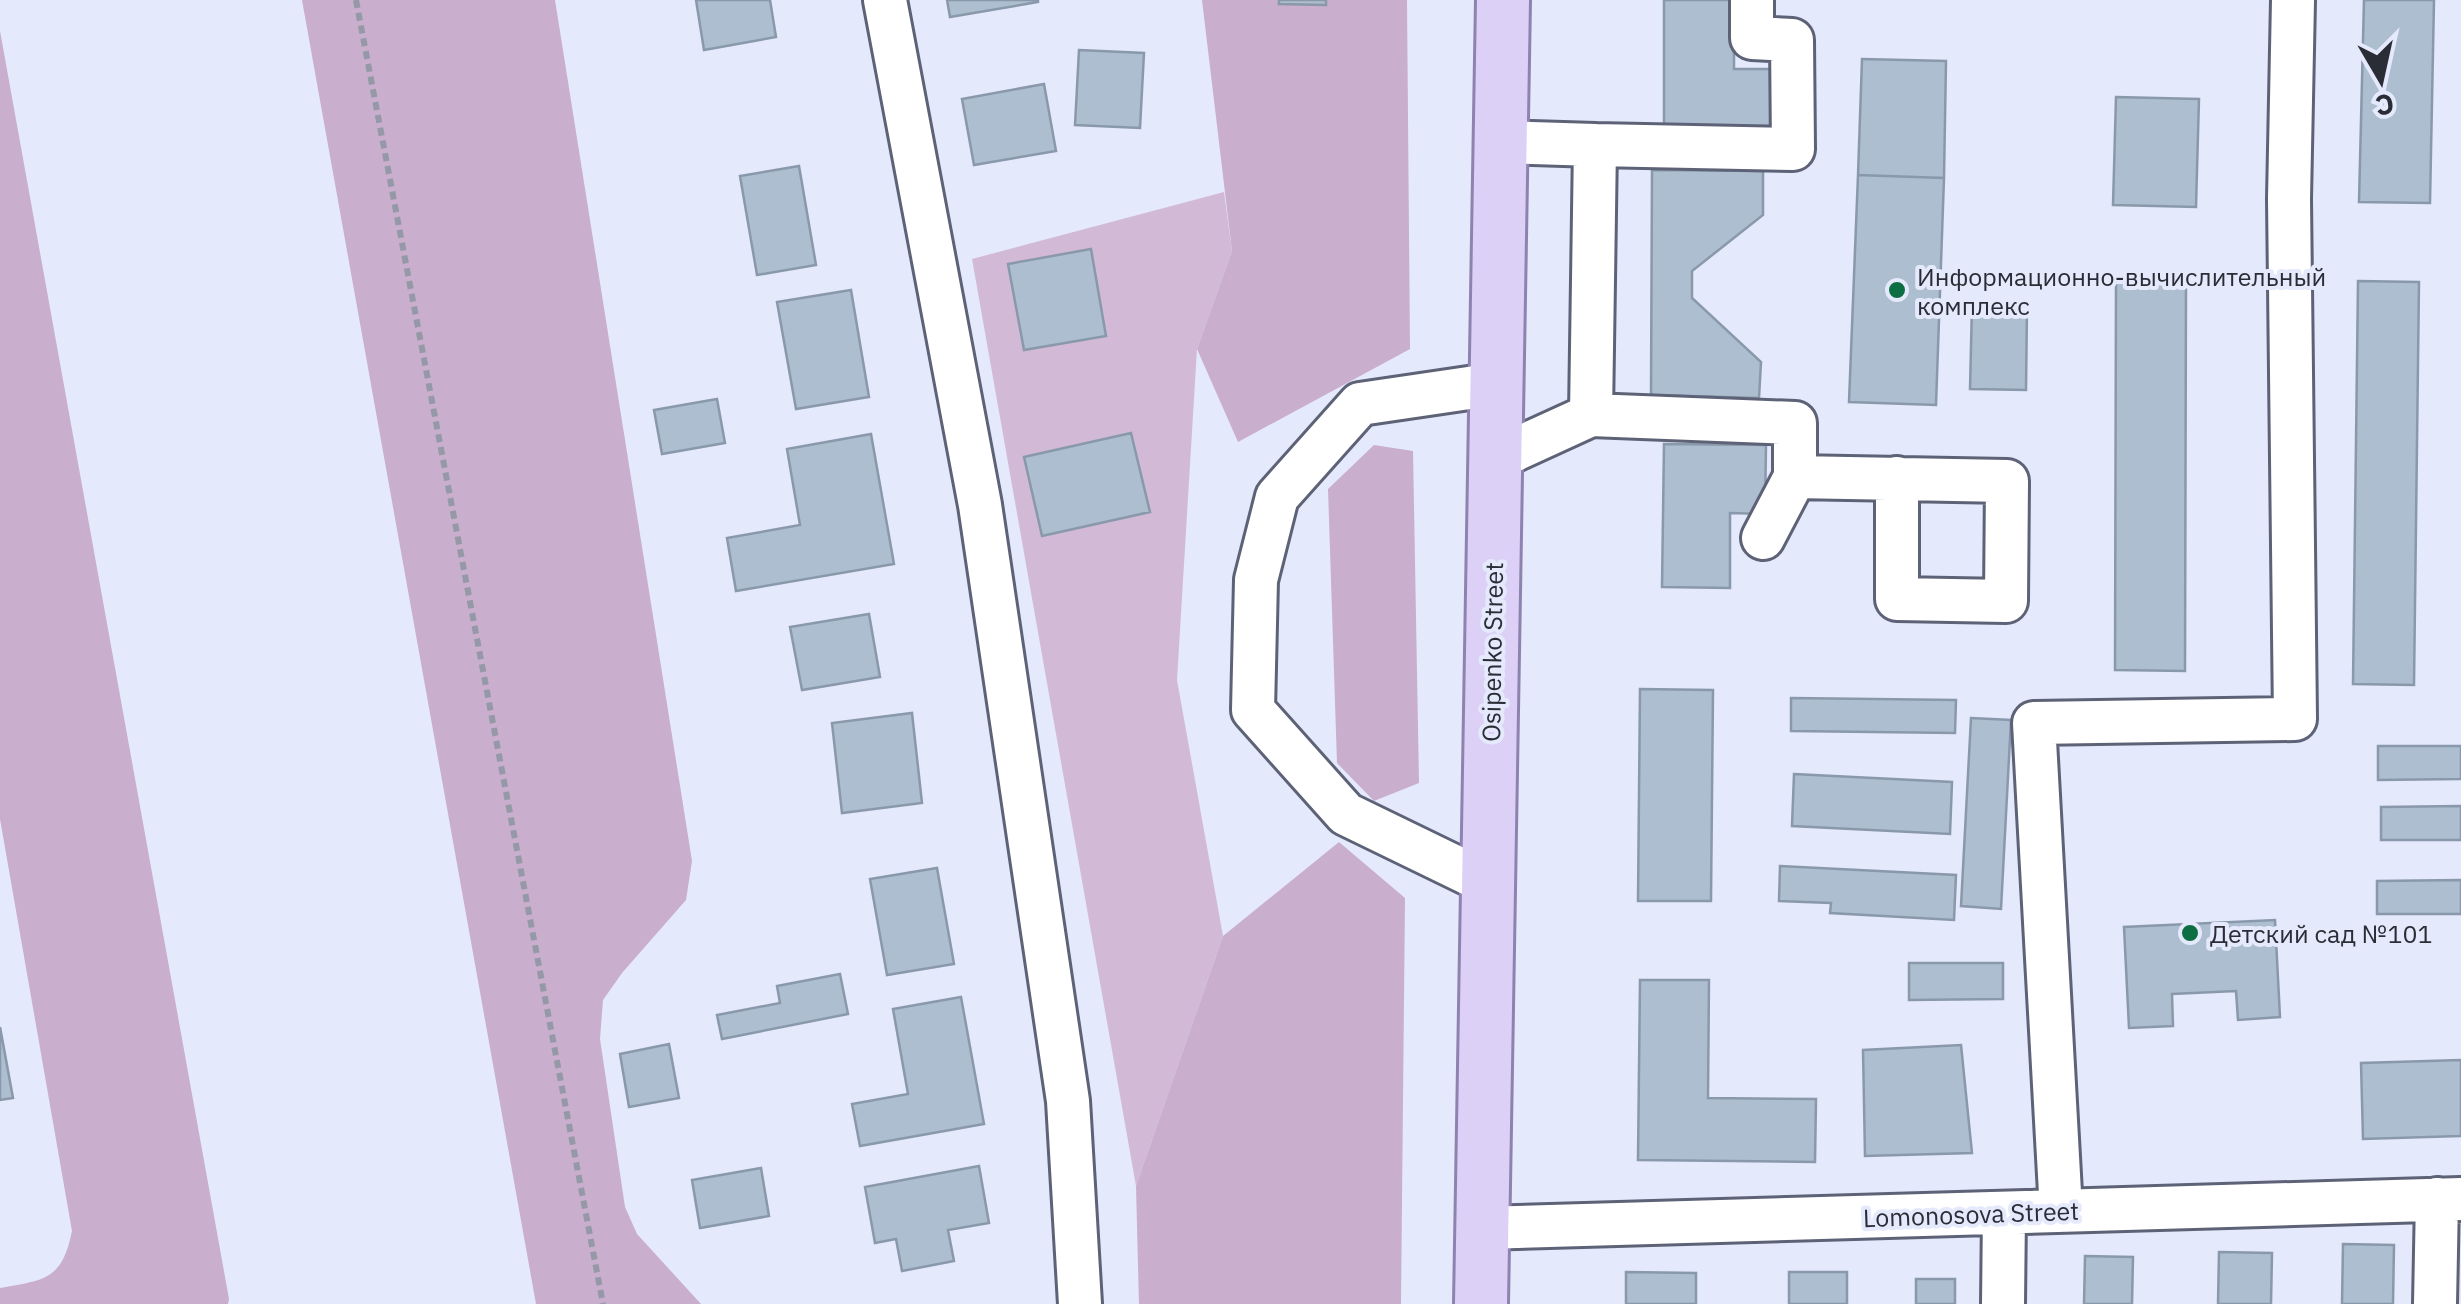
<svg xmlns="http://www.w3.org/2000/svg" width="2461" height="1304" font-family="'IBM Plex Sans',sans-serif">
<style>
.green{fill:#d2bad6}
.forest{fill:#c9aecd}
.building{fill:#adbed0;stroke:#8999ab;stroke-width:2.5}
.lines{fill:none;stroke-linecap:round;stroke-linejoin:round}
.minor-casing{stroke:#5d6276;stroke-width:48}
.major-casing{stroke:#8e82af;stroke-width:58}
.path{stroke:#9599a7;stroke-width:6;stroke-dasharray:8 5;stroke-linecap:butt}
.minor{stroke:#fff;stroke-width:42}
.major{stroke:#dcd0f6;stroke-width:52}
.poi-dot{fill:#0d6e43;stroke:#e5e9fc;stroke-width:4}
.labels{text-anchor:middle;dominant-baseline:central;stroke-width:8;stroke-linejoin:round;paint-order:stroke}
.poi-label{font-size:25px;fill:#2b2d36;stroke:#e5e9fc;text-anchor:start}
.street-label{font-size:25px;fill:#2b2d36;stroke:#e5e9fc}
</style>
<rect width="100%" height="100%" fill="#e5e9fc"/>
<!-- green -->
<path class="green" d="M1224 192 1232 251 1197 349 1177 680 1223 936 1136 1186 972 259Z"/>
<!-- forest -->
<path class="forest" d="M302 0H555L692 861 686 900 622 973 603 1000 600 1039 625 1207 637 1234 701 1304H536Z
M1202 0H1407L1410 349 1238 442 1197 349 1232 251Z
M0 31 229 1299 228 1304H0V1288C45 1280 62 1280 72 1231L0 819Z
M1374 445 1413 451 1419 783 1374 801 1337 763 1328 489Z
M1339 842 1405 898 1401 1304H1139L1136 1186 1223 936Z"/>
<!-- building -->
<path class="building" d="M696 0H770L776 37 704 50Z
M947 0H1038V2L950 17Z
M1279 0H1326V5L1279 4Z
M1664 0H1734V69H1773L1774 135 1664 136Z
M2364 0H2434L2430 203 2359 202Z
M1079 50 1144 53 1140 128 1075 125Z
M1862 59 1946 61 1944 178 1858 175Z
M1044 84 1056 151 974 165 962 99Z
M2116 97 2199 99 2196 207 2113 205Z
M799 166 816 265 757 275 740 176Z
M1652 170 1763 171V215L1692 271V298L1761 362 1759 398 1651 395Z
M1858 175 1944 178 1936 405 1849 402Z
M1091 249 1106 336 1024 350 1008 264Z
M2116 280H2186L2185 671 2115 670Z
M2358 281 2419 282 2414 685 2353 684Z
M851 290 869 397 796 409 777 302Z
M1972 305 2027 307 2026 390 1970 389Z
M717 399 725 443 662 454 654 410Z
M1131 433 1150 512 1042 536 1024 457Z
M871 434 894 564 736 591 727 538 800 525 787 449Z
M1664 444 1766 445 1765 514 1730 513V588L1662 587Z
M869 614 880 677 802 690 790 627Z
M1640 689 1713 690 1711 901H1638Z
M1791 698 1956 700 1955 733 1791 731Z
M912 713 922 803 842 813 832 723Z
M1971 718 2011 720 2001 909 1961 906Z
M2378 746H2461V779L2378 780Z
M1794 774 1952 782 1950 834 1792 826Z
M2461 806V840H2381V807Z
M1780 866 1956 875 1954 920 1830 913 1831 903 1779 901Z
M937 868 954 964 887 975 870 879Z
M2461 880V914H2377V881Z
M2275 920 2280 1017 2238 1020 2236 991 2172 994 2173 1026 2129 1028 2124 927Z
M1909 963H2003V999L1909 1000Z
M840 974 848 1014 722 1039 717 1015 780 1003 777 986Z
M1640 980H1709L1708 1098 1816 1099 1815 1162 1638 1160Z
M961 997 984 1124 860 1146 852 1104 908 1094 893 1009Z
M0 1027 13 1098 0 1100Z
M669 1044 679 1098 629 1107 620 1054Z
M1961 1045 1972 1153 1865 1156 1863 1050Z
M2461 1060V1136L2363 1139 2361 1063Z
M979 1166 989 1223 948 1230 954 1261 902 1271 896 1239 875 1243 865 1187Z
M761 1168 769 1216 700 1228 692 1180Z
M2343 1244 2394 1245 2393 1304H2342Z
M2219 1252 2272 1253 2271 1304H2218Z
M2085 1256 2133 1257 2132 1304H2084Z
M1626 1272 1696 1273V1304H1626Z
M1789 1272H1847V1304H1789Z
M1916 1279H1955V1304H1916Z"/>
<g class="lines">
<!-- minor casing -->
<g class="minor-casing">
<path id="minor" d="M885 0 980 505 1068 1101 1080 1304
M1595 145 1793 149 1792 40 1752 38V0
M1591 415 1795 423V477L1763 538
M1495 459 1591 415 1595 145 1500 142
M1795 477 2007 481 2006 601 1897 599V478
M1488 883 1346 814 1253 710 1256 580 1277 497 1360 404 1496 384
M2061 1211 2034 723 2295 719 2289 199 2293 0
M1482 1228 2461 1199
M2003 1304 2004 1213
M2435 1304 2437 1199"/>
</g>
<!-- major casing -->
<g class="major-casing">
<path id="major" d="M1481 1304 1503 0"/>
</g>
<!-- path -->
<path class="path" d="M356 0 603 1304"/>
<!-- minor -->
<use href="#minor" class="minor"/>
<!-- major -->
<use href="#major" class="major"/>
</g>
<!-- markers -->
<g class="poi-dot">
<circle cx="1897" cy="290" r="10"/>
<circle cx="2190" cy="933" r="10"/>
</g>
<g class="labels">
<!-- poi labels -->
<g class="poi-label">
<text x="1917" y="276">Информационно-вычислительный<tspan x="1917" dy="29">комплекс</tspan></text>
<text x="2210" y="933">Детский сад №101</text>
</g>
<!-- street labels -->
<g class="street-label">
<text transform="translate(1492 652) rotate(-89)">Osipenko Street</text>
<text transform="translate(1971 1214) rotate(-2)">Lomonosova Street</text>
</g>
</g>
<!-- north arrow -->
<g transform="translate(2381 80) rotate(171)" stroke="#e5e9fc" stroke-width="8" paint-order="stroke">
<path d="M0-8L18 38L0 25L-18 38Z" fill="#2b2d36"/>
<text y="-15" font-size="28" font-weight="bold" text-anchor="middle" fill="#2b2d36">С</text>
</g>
</svg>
